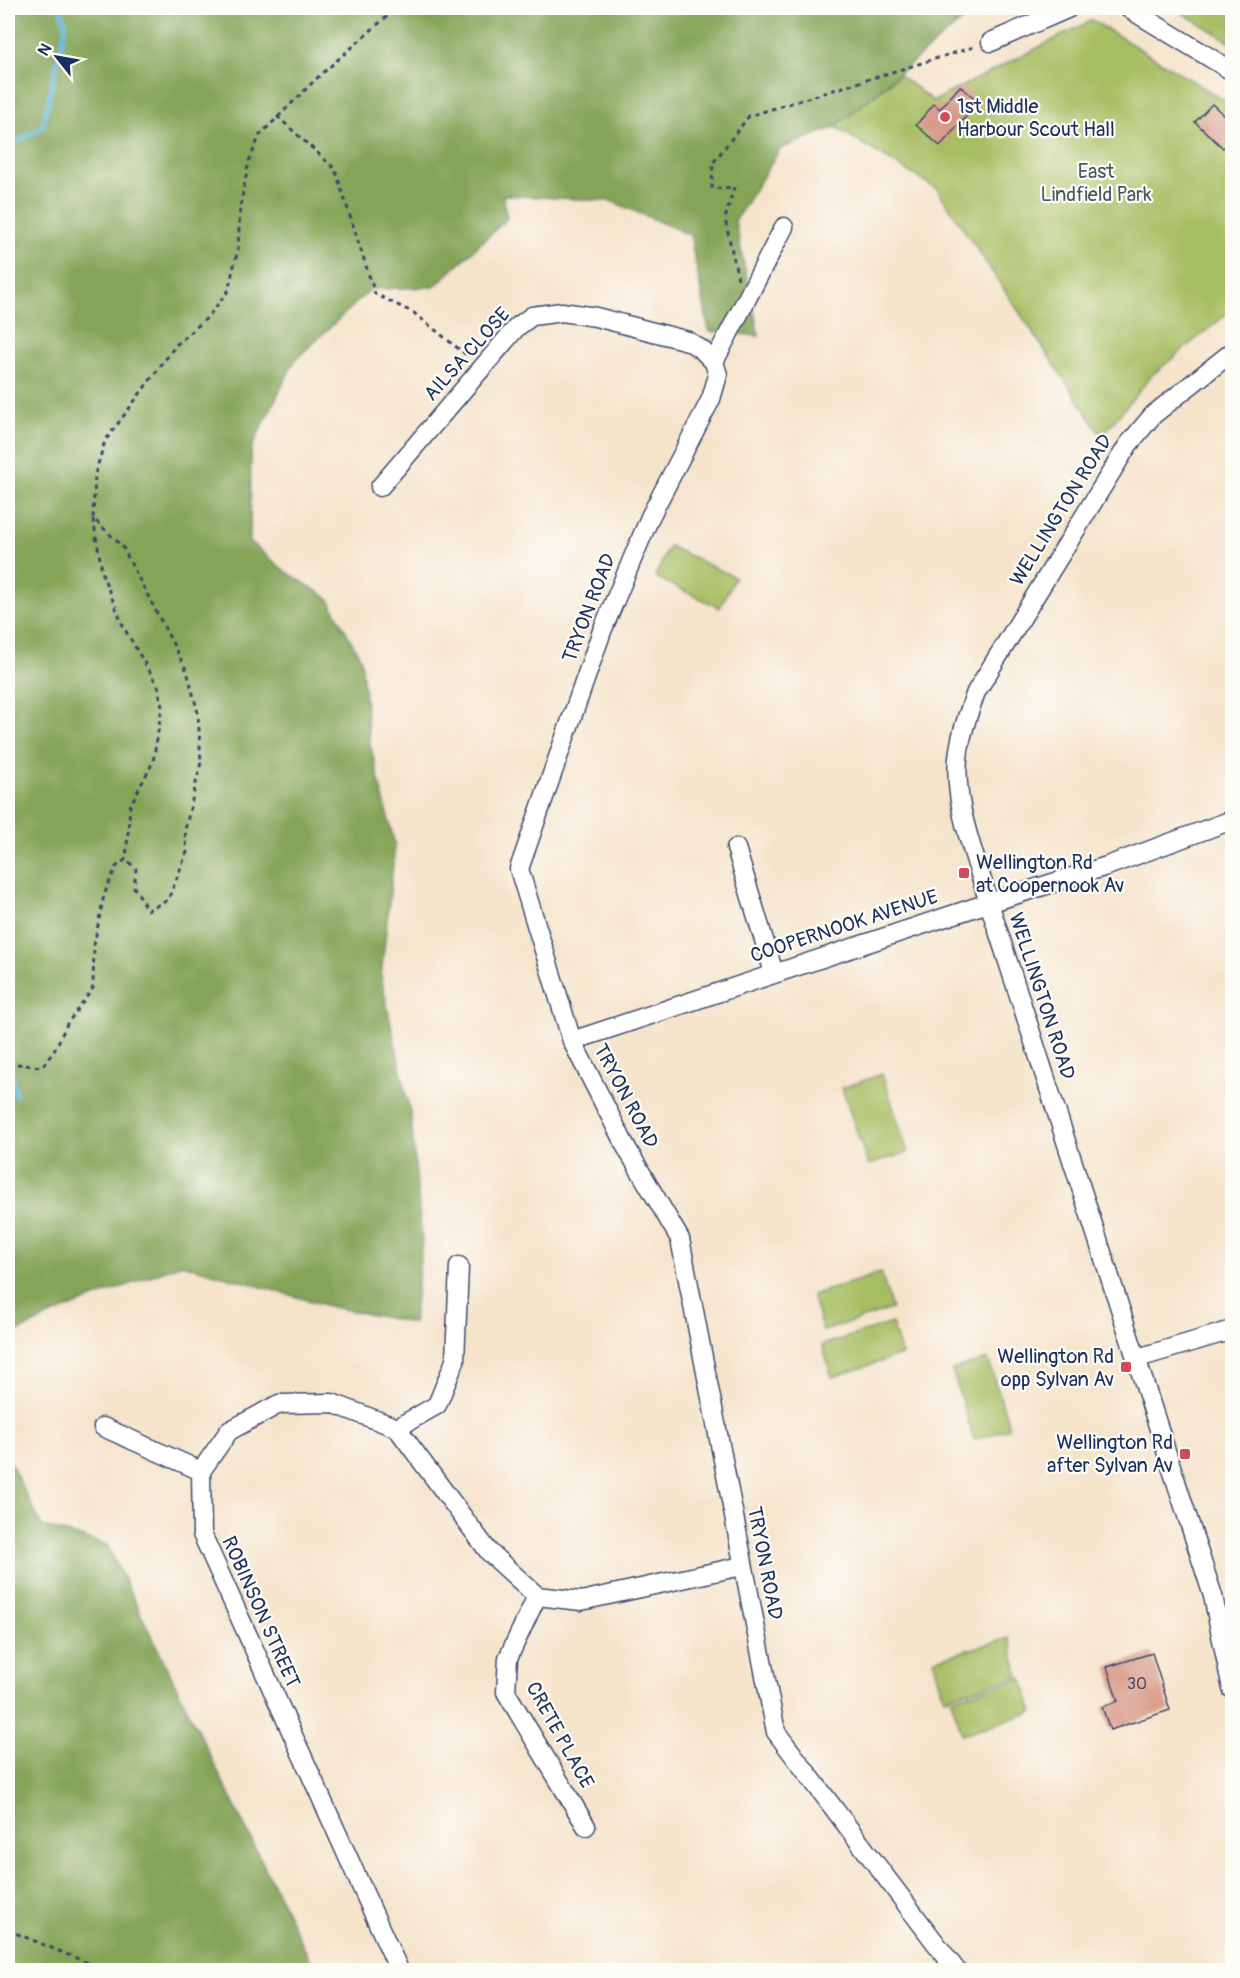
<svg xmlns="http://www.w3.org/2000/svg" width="1240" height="1978" font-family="Pangolin,sans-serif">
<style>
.green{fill:#a7bd62;stroke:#617660;stroke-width:1.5}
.forest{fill:#85a458;stroke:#506a5b;stroke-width:1.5}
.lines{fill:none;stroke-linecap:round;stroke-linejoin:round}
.stream{stroke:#62b8df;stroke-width:4.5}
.building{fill:#d89a89}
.minor-casing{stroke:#3c4a6e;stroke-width:21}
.path{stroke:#3c4a6e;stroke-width:3;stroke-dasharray:4.5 4.5;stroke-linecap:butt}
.minor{stroke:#fff;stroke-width:18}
.poi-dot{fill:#d1495b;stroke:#fdfcf7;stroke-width:2}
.labels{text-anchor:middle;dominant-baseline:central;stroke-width:4.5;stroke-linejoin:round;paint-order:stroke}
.number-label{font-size:16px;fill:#4a4a69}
.poi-label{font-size:20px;fill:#1b2f5e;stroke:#fdfcf7;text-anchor:start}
.park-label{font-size:20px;fill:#455a5f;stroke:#fdfcf7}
.street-label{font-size:20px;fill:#1b2f5e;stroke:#fdfcf7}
</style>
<rect width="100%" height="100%" fill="#fdfcf7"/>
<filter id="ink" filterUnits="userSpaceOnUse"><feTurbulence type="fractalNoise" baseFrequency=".0167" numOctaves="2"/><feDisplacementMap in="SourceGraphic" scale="12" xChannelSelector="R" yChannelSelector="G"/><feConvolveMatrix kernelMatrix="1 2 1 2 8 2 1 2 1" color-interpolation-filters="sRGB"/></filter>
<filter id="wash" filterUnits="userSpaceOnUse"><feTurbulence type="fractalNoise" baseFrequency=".008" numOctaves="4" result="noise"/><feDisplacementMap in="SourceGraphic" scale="24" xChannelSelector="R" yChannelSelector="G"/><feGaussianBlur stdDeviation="1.35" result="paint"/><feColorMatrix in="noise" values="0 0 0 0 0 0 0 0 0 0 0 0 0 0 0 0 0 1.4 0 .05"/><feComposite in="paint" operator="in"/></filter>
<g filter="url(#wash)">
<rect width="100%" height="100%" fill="#f5e3ca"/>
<!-- green -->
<path class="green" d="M1174 8H1232V43Z
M1092 20 1232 105V310L1152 375 1102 436 937 189 835 127 899 75 933 101Z
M669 546 735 577 720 608 655 577Z
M882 1074 908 1152 868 1165 842 1088Z
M881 1273 892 1309 823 1331 812 1295Z
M892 1323 902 1355 832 1377 822 1345Z
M988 1359 1010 1428 974 1440 952 1370Z
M1009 1638 1019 1676 944 1698 933 1660Z
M1022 1678 1033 1712 962 1734 951 1699Z"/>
<!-- forest -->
<path class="forest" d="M8 8H977L835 127 780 149 735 221 759 336 709 331 690 235 611 201 503 195 507 219 434 287 371 289 295 360 251 449 250 542 285 571 328 598 361 659 370 744 395 845 381 977 411 1117 422 1243 413 1323 332 1307 181 1264 49 1316 8 1337Z
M8 1458 42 1526 107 1545 315 1970H8Z"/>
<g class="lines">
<!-- stream -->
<path class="stream" d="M8 147 42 127 66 26 60 8
M8 1048V1052
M11 1069 16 1096"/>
</g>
<g id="blocks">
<!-- building -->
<path class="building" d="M960 86 979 102 940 146 916 125 934 104 940 109Z
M1212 104 1226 117 1233 110V139L1223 148 1195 122Z
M1152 1653 1170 1710 1110 1730 1102 1707 1118 1701 1107 1667Z"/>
</g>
</g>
<g filter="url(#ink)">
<use href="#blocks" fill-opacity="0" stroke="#3c4a6e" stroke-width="1.5"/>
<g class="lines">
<!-- minor casing -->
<g class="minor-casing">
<path id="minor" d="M1128 8 1232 71
M991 42 1069 8
M1232 352 1153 415 1128 445 976 692C969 711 962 730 959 750 951 801 975 854 989 903L1213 1596 1232 1689
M714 362 784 227
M380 487 517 327 532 316 562 312 596 317 688 341 702 350 714 362 718 375 711 399 650 517 602 631 519 869 572 1041 626 1147 680 1239 776 1732 956 1970
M736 848 774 973
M572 1041 976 907 1107 866 1232 820
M1138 1358 1232 1330
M103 1427 201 1471
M397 1428 437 1405 455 1361 459 1266
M537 1596 508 1658 506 1692 586 1826
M399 1970 202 1534 201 1471 229 1431 279 1404 332 1403 397 1428 489 1552 537 1596 581 1601 742 1566"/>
</g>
<!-- path -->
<path class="path" d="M8 98 12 96
M277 116 335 169 375 294 414 313 469 357
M738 279 725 219 734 187 712 189 713 163 749 116 977 46
M93 519 103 576 124 628 158 686 162 707 153 762 130 806 126 859
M8 1063 42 1067 54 1051 67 1024 93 988 94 945 104 895 116 867 126 859 136 869 134 888C141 895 141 903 148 910L168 900 187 852 185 830 201 762 198 713 187 671 122 546 93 518 95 474 105 441 176 345 208 317 228 291 238 249 240 207 249 161 260 135 316 79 385 18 401 8
M8 1930 105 1970"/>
<!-- minor -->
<use href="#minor" class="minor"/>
</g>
</g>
<!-- markers -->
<g class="poi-dot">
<circle cx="945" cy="117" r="6"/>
<rect x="958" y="867" width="12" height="12" rx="3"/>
<rect x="1120" y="1361" width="12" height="12" rx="3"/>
<rect x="1179" y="1448" width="12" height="12" rx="3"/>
</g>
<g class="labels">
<!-- number labels -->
<g class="number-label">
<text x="1137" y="1684">30</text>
</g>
<!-- poi labels -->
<g class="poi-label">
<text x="957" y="106">1st Middle<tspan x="957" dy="23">Harbour Scout Hall</tspan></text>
<text x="976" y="862">Wellington Rd<tspan x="976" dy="23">at Coopernook Av</tspan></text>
<text x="1114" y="1356" text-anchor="end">Wellington Rd<tspan x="1114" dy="23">opp Sylvan Av</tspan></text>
<text x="1173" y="1442" text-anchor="end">Wellington Rd<tspan x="1173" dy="23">after Sylvan Av</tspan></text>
</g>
<!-- park labels -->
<g class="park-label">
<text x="1096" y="171">East<tspan x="1096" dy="23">Lindfield Park</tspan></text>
</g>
<!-- street labels -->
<g class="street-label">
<text transform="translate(467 354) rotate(-48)">AILSA CLOSE</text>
<text transform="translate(1061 510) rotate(-58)">WELLINGTON ROAD</text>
<text transform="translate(589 608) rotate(-69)">TRYON ROAD</text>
<text transform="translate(844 926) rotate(-18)">COOPERNOOK AVENUE</text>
<text transform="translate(1042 996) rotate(72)">WELLINGTON ROAD</text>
<text transform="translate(626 1096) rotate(62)">TRYON ROAD</text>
<text transform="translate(765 1563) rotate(79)">TRYON ROAD</text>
<text transform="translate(261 1612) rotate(66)">ROBINSON STREET</text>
<text transform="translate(560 1735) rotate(61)">CRETE PLACE</text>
</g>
</g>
<!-- margin -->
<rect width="1240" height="1978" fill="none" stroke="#fdfcf7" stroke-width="30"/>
<!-- north arrow -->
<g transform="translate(57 57) rotate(301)" stroke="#fdfcf7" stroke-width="4.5" paint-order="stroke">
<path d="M0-4.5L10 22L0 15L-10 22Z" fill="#1b2f5e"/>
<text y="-9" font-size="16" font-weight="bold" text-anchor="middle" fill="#1b2f5e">N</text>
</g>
</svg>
